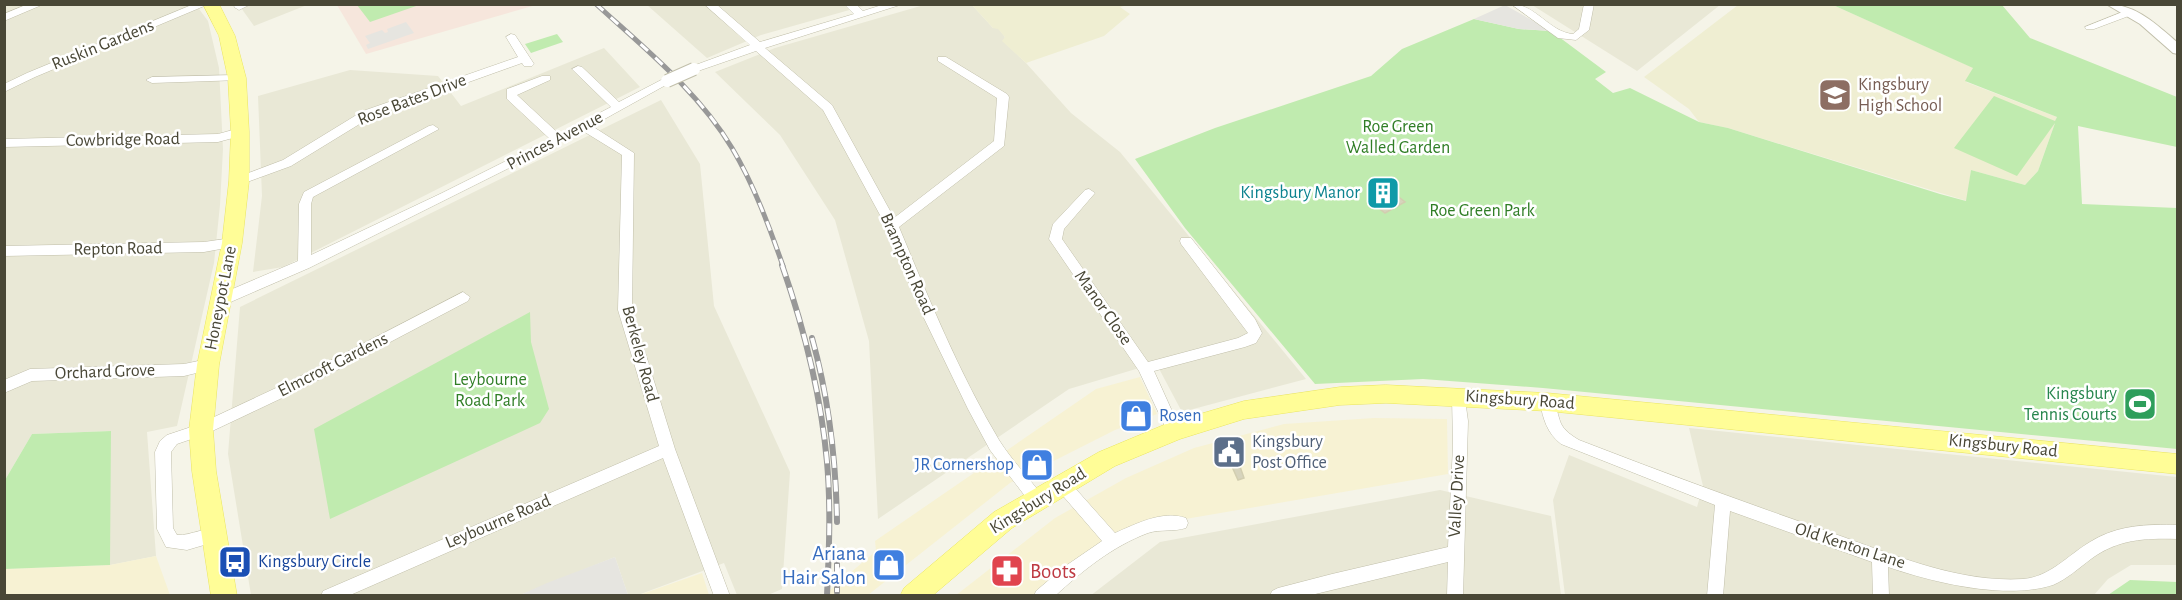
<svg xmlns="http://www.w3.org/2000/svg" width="2182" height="600" font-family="'Alegreya Sans',sans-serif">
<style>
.residential{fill:#e9e8d6}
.commercial{fill:#f7f2d3}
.education{fill:#efeed2}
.medical{fill:#f6e6dc}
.green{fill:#c0ebaf}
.parking{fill:#e6e5e0}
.building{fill:#d7d4bd;stroke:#d2ceb0;stroke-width:1.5}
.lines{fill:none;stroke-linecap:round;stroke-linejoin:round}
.minor-casing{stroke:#c1bfaa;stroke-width:1}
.tertiary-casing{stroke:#c1bfaa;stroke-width:2}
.primary-casing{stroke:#eae561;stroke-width:1}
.minor{fill:#fff;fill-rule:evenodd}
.tertiary{fill:#fff;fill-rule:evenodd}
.primary{fill:#fffd97;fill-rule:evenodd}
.rail-far1-casing{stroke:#989898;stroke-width:5}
.rail-casing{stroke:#989898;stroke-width:6}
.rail-far1{stroke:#fff;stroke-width:3;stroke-dasharray:10;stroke-linecap:butt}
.rail{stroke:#fff;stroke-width:4;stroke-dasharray:12;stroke-linecap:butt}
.minor-bridge-casing{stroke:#c1bfaa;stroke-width:14;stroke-linecap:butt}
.minor-bridge{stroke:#fff;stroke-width:12}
.labels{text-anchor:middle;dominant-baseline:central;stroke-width:5;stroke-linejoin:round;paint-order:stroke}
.street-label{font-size:18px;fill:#494736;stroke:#fff}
.education-label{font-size:18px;fill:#785e54;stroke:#fff;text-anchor:start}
.park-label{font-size:18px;fill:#307e26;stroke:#fff}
.culture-label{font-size:18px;fill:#0d838f;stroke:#fff;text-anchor:end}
.leisure-label{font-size:18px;fill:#27864d;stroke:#fff;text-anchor:end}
.shop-label{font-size:18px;fill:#366cbe;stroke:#fff;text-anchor:start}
.service-label{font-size:18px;fill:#4e5e75;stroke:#fff;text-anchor:start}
.transit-label{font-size:18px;fill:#164399;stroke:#fff;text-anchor:start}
.near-shop-label{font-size:21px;fill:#366cbe;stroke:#fff;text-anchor:end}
.near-health-label{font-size:21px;fill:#be3a42;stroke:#fff;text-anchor:start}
</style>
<rect width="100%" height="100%" fill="#f5f4e8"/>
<!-- residential -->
<path class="residential" d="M5 5H196L208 21 219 68 223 149 220 205 214 263 177 426 147 432 156 556 110 565V431L32 434 5 480Z
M239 5H307L254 26Z
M647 5H867L761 35 707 58Z
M924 5H972L993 28H998L1005 37 1003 41 1026 63 1071 113 1120 152 1306 379 1182 412 1156 363 1069 389 878 519 869 341 835 220 780 135 715 72 775 48Z
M1532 5H1720L1637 71Z
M604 48 640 87 283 267 253 272 262 196 258 96 350 70 438 76 461 106Z
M661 100 700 164 714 306 790 472 782 589 768 595H737L724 563 638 595H628L615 557 520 595H251L228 454 240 307Z
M1689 428 2177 477V565H2131L2108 579 2094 595H1565L1553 500 1569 455 1697 507 1703 486Z
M1440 490 1551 516 1561 595 1090 596 1160 542Z"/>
<!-- commercial -->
<path class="commercial" d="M1140 377 1157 414 1115 430 1010 483 868 595 823 596 876 551 875 541 1096 389Z
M1374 418 1447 419 1448 474 1162 523 1107 547 1039 595 955 596 1055 518 1126 478 1194 448 1284 424Z
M156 556 170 595H5L4 569 110 565Z
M702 573 709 595H639Z"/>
<!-- education -->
<path class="education" d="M972 5H1128L1120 7 1130 14 1104 36 1026 63 1002 41 1005 37 998 29 993 28Z
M1738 5H1833L1974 68 1966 82 2057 117 2038 171 2025 185 1971 170 1967 201 1728 128 1699 122 1689 109 1644 77Z"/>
<!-- medical -->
<path class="medical" d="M337 5H536L366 54Z"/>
<!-- green -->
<path class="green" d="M357 5H419L370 22Z
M1833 5H2002L2030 38 2177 97V147L2078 126 2082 204 2177 208V449L1543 388 1423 379 1315 384 1185 228 1135 159 1215 128 1371 76 1402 49 1474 19 1519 29 1551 31 1606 72 1595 79 1613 93 1630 88 1699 122 1728 128 1940 194 1966 201 1971 170 2025 185 2038 171 2055 123 2017 176 1954 148 1994 96 2055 121 2057 117 1965 81 1973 68Z
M557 34 563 42 531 53 525 44Z
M530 312 531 342 549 409 540 423 330 519 314 429Z
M111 431 110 565 5 569V480L32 434Z
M2130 580 2177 582V595H2108Z"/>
<!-- parking -->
<path class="parking" d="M1505 5 1551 31 1519 29 1474 19Z
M406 22 414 33 368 49 366 45 370 43 365 36 382 30 385 33 388 32 387 29Z
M615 557 628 595H520L547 583Z"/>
<!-- building -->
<path class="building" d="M1382 184 1405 202 1385 213 1372 203 1379 199 1369 191Z
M1236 442 1243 456 1237 458 1244 478 1238 480 1229 460 1222 462 1215 448Z"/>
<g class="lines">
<!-- minor casing -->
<g class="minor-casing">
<path id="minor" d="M28 4H44L4 21V14Z
M194 4H209L35 77 4 92V84L27 73Z
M251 4 239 10 234 7 236 4Z
M704 4H716L760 42 854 14 844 4H856L863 11 885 4H903L765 48 832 105 894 218 994 141 997 98 938 61V57H946L1007 94 1009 97 1004 146 899 227C929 299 959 373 999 440 1011 459 1028 477 1041 494L1044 499 1041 504 1036 506 1031 504 990 450 968 409 920 310 886 226 823 110 756 51 698 71H690V67L750 45Z
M1511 4C1536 4 1549 32 1573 34L1579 29 1584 4H1594L1589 30 1576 40 1558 38Z
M2130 9 2135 12 2134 14 2094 29H2086L2085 27Z
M511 34 515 35 534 64 532 66H524L522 63 371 117 291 166 239 185 233 181 235 178 283 160 363 111 518 57 506 37Z
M578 66 582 67 619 102 663 79 667 78 673 81 592 126 634 153 632 310 675 449 730 596H714L663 458 348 596H321L323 591 659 446 618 310 622 155 583 131 309 268 226 304H216L214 300 216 296 298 261 299 204 304 192 429 126 433 125 439 129 313 197 311 204V255L442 193 550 139 507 99V89L542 76H550V80L517 95 559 134 611 107 574 71 572 69Z
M237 75 243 78 241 80 152 83 146 80 152 77Z
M240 128 244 129 246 132 244 135 218 142 4 147V139L218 134Z
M1089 189 1095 193 1064 229 1062 239 1148 362 1238 338 1248 333 1181 244 1180 241 1181 238H1191L1255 319 1262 333 1256 343 1245 347 1154 371 1181 431 1179 435 1174 437 1169 435 1139 371 1049 239 1053 224 1085 190Z
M232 238 237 240 238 243 237 246 204 252 4 256V246L204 242Z
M463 292 470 297 468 301 301 389 206 434 177 444 171 452 173 528 177 535C191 536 208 525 221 530L223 535 221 540 187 550 166 547 157 529 155 452 160 441 167 435 197 425 291 381Z
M208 359 213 361 215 365 213 369 184 376 32 381 4 393V380L30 369 184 364Z
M1459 390 1464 392 1468 421 1463 596H1447L1448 562 1307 596H1270L1272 591 1278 588 1332 574 1448 547 1453 446 1452 396 1454 392Z
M1547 396 1552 398C1563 420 1554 425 1579 440 1664 473 1749 504 1835 534 1894 555 1959 583 2023 579 2050 577 2068 555 2090 542 2117 525 2147 524 2178 525V539C2145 538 2118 539 2091 559 2079 568 2067 579 2053 585 2006 600 1935 583 1888 567L1889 596H1873L1872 562 1730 511 1723 596H1707L1715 505 1561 444C1547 433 1543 419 1540 402L1542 398Z
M1062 477 1067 479 1115 533C1136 524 1162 510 1186 518L1188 523 1186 528C1174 532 1160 529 1148 533 1113 546 1082 571 1055 596H1034L1036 591 1064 567 1102 541 1057 489 1054 484 1057 479Z"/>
</g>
<!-- tertiary casing -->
<g class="tertiary-casing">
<path id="tertiary" d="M2106 4C2136 4 2156 24 2178 43V54L2173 53 2140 24Z"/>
</g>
<!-- primary casing -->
<g class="primary-casing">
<path id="primary" d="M203 4H219L235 36 246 78 249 132V181L242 243 219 365 213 430 216 471 237 596H211L192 471 189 430 197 365 222 243 229 181 231 132 228 78 219 36Z
M1386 385 1547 393 2178 454V474L1547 411 1386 403 1340 405 1244 419 1180 439 1115 466 1012 528 932 596H900L904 588 994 512 1099 452 1166 424 1244 401 1340 387Z"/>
</g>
<!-- minor -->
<use href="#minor" class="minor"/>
<!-- tertiary -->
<use href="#tertiary" class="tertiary"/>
<!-- primary -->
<use href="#primary" class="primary"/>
<!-- rail-far1 casing -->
<g class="rail-far1-casing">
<path id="rail-far1" d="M596 4C644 48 698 91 732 148 754 185 769 226 783 266"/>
</g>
<!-- rail casing -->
<g class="rail-casing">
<path id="rail" d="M782 265C804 328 821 395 827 462 831 507 829 551 827 596
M812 338C829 399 836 459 837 522
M837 564V592"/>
</g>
<!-- rail-far1 -->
<use href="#rail-far1" class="rail-far1"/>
<!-- rail -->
<use href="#rail" class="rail"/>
<!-- minor-bridge casing -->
<g class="minor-bridge-casing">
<path id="minor-bridge" d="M667 81 694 69"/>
</g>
<!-- minor-bridge -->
<use href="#minor-bridge" class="minor-bridge"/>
</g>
<!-- icons -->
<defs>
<g id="school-square" transform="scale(1.725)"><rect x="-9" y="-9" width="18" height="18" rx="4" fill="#8d6e63" stroke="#fff"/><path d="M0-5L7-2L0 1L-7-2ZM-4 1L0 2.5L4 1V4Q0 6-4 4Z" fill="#fff"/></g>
<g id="building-square" transform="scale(1.725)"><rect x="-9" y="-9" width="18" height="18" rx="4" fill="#0f9aa8" stroke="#fff"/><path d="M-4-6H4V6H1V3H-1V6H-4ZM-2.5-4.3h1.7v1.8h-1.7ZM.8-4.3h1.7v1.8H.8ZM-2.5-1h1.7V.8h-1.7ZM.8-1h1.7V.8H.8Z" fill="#fff"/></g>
<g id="stadium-square" transform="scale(1.725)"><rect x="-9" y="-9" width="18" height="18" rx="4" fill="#2e9e5b" stroke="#fff"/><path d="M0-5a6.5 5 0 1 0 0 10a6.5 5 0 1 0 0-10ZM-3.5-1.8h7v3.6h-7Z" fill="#fff"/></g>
<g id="shop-square" transform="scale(1.725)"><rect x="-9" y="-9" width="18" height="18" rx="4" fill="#3f7fe0" stroke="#fff"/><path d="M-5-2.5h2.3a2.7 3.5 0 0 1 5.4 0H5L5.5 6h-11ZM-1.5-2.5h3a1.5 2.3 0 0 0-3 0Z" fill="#fff"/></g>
<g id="civic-square" transform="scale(1.725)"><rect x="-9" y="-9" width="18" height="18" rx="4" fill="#5c6f8a" stroke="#fff"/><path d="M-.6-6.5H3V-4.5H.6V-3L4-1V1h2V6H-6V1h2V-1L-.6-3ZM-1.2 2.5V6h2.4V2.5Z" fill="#fff"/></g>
<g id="bus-square" transform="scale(1.725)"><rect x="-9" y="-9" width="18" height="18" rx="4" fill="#1a4fb4" stroke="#fff"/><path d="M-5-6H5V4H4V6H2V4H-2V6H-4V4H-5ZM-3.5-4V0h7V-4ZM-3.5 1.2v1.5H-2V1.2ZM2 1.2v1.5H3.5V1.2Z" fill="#fff"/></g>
<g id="pharmacy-square" transform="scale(1.725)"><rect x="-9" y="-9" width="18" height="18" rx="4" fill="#e0444e" stroke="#fff"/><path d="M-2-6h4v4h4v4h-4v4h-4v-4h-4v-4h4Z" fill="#fff"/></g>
</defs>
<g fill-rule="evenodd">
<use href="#school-square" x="1835" y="95"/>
<use href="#building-square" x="1383" y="193"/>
<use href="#stadium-square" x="2140" y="404"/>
<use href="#shop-square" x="1136" y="416"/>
<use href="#civic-square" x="1229" y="452"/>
<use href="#shop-square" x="1037" y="465"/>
<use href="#bus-square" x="235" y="562"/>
<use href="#shop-square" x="889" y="565"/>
<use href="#pharmacy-square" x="1007" y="571"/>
</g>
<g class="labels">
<!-- street labels -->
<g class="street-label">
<text transform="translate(103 45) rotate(-22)">Ruskin Gardens</text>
<text transform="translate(412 100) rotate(-21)">Rose Bates Drive</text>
<text transform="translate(123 140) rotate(-1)">Cowbridge Road</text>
<text transform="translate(555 141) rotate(-28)">Princes Avenue</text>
<text transform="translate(118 249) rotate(-1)">Repton Road</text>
<text transform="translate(907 264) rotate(66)">Brampton Road</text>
<text transform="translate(221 298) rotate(-79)">Honeypot Lane</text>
<text transform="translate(1103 308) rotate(55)">Manor Close</text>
<text transform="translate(640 354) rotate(75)">Berkeley Road</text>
<text transform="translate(333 365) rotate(-27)">Elmcroft Gardens</text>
<text transform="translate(105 372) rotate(-2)">Orchard Grove</text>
<text transform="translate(1520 400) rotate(4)">Kingsbury Road</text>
<text transform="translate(2003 446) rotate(6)">Kingsbury Road</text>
<text transform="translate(1457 496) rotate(-87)">Valley Drive</text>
<text transform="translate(1038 501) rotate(-32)">Kingsbury Road</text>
<text transform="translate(498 522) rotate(-23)">Leybourne Road</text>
<text transform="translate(1850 546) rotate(18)">Old Kenton Lane</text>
</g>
<!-- education labels -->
<g class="education-label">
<text x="1858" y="85">Kingsbury<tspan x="1858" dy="21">High School</tspan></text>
</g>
<!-- park labels -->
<g class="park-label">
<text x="1398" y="127">Roe Green<tspan x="1398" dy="21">Walled Garden</tspan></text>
<text x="1482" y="211">Roe Green Park</text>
<text x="490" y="380">Leybourne<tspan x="490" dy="21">Road Park</tspan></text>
</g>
<!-- culture labels -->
<g class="culture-label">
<text x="1360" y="193">Kingsbury Manor</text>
</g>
<!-- leisure labels -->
<g class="leisure-label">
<text x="2117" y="394">Kingsbury<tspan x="2117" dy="21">Tennis Courts</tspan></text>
</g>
<!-- shop labels -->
<g class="shop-label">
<text x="1159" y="416">Rosen</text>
<text x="1014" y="465" text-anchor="end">JR Cornershop</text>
</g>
<!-- service labels -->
<g class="service-label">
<text x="1252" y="442">Kingsbury<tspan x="1252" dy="21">Post Office</tspan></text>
</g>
<!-- transit labels -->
<g class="transit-label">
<text x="258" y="562">Kingsbury Circle</text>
</g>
<!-- near-shop labels -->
<g class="near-shop-label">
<text x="866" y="553">Ariana<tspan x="866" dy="24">Hair Salon</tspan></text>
</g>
<!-- near-health labels -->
<g class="near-health-label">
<text x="1030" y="571">Boots</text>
</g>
</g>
<!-- border -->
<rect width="2182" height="600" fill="none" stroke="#494736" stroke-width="12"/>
</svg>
